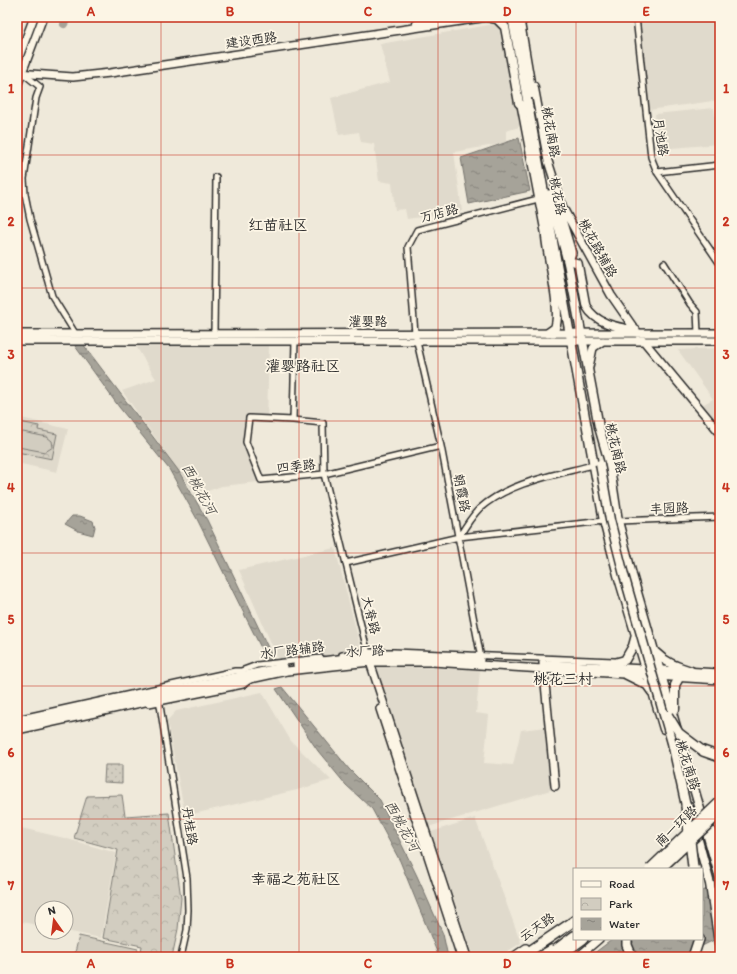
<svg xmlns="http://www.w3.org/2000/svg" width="737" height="974" font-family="Itim,'LXGW WenKai TC',sans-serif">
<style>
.built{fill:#e0dacc}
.grass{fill:url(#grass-dots);stroke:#7e7c76}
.park{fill:url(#park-crowns);stroke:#7e7c76}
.pitch{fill:#d2cdc0;stroke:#7e7c76}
.water{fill:url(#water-ripples);stroke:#75736d}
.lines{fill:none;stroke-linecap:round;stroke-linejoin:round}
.river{stroke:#a6a399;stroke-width:8}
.street-casing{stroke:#2b2b2b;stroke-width:8}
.secondary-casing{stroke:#2b2b2b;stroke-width:10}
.primary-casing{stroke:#2b2b2b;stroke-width:11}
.highway-casing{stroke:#2b2b2b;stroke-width:12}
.street{stroke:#fcf5e5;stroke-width:5}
.secondary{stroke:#fcf5e5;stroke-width:7}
.primary{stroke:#fcf5e5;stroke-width:8}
.highway{stroke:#fcf5e5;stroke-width:9}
.primary-bridge-casing{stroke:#2b2b2b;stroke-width:11;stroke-linecap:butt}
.highway-bridge-casing{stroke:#2b2b2b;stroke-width:12;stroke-linecap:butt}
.primary-bridge{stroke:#fcf5e5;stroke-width:8}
.highway-bridge{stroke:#fcf5e5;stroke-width:9}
.grid{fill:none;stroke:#c8321e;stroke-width:1;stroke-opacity:0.55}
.labels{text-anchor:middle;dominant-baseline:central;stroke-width:3.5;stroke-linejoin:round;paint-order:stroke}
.street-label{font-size:13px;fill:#2b2b2b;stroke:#fcf5e5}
.water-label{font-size:14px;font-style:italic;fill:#565552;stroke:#fcf5e5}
.quarter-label{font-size:15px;fill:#2b2b2b;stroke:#fcf5e5}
.neatline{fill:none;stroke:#c8321e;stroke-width:1.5}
.grid-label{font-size:13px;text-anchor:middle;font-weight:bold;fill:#c8321e}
</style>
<defs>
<pattern id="grass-dots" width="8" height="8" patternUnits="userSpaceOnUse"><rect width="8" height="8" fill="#d2cdc0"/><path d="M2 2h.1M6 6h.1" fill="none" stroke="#b4b0a5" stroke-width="1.8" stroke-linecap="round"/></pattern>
<pattern id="park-crowns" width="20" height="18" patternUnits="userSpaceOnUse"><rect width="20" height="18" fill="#d2cdc0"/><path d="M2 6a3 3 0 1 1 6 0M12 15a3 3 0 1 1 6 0" fill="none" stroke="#b4b0a5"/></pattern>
<pattern id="water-ripples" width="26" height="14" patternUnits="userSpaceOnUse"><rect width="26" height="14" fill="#a6a399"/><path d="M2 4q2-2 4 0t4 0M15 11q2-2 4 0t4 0" fill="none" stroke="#87857d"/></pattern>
</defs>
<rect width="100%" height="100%" fill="#efe9da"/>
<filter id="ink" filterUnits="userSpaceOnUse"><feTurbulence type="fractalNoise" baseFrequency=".025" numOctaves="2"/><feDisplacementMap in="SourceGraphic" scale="8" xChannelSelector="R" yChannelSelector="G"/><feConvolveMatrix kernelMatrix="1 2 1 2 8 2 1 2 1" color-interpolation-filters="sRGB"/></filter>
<g filter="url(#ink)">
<!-- built -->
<path class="built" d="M639 17H720V100L649 110Z
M501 23 522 126 506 131V143L454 152 462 211 407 219 405 209 395 210 392 183 379 181 374 144 361 142 359 132 339 135 331 98 390 82 380 44Z
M714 108 719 144 660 149 655 114Z
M134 343 269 344 267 422H245L258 482 222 486 196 495 122 391 156 379Z
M720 348V427L702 405 713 399 678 350Z
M17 417 68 429 57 472 17 463Z
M335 548 362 653 279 661 239 570Z
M374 665 480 670 476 713 489 715 484 763 513 765 521 730 547 727 554 789 428 827Z
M262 692 291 741 331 780 297 790 193 814 184 809 167 721 176 711Z
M475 818 521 943 498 957H473L431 832Z
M17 827 64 838 116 853 101 938 66 931V908H42V926L17 921Z"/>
<!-- grass -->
<path class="grass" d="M105 765H122V783L104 782Z"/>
<!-- park -->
<path class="park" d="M20 422 39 426 38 430 57 434 52 459 17 452V423Z
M122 795 125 816 169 813 181 898 178 929 172 957H140L142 946 103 938 118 850 74 838 87 796Z"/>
<!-- pitch -->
<path class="pitch" d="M23 432 47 437 52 441 53 447 45 452 18 447 17 435Z
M79 936 138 949 137 957H74Z"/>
<!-- water -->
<path class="water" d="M519 138 530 191 469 204 461 158Z
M83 344 178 470 207 520 274 660 268 662 197 519 169 469 119 407 75 346Z
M72 516H80L93 521 95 527 93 535 78 531 65 524Z
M282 687 349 769 380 800 417 876 443 934 448 957H439L400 861 372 809 346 785 318 751 276 689Z
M720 885V937L680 957H589L613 939H702V891Z"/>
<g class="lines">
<!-- river -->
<path class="river" d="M64 24 68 17"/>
<!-- street casing -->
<g class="street-casing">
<path id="street" d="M636 17 651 157 657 172 720 264
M24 74 40 87 36 98 24 179 25 194 30 219 52 296 75 333
M657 172 720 165
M664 263 690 304 697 312 698 333
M214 333 216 177
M295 341 293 420 323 423 324 474 368 654
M293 420 249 418 246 442 261 480 324 474 441 446
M618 521 720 517
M459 537C465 527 471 517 479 509 509 482 555 475 593 465
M346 563 459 537 604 521
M342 655 367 652H394L614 661
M481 658 441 446 415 333 408 247 417 230 542 198
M159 699 187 878 188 910 187 930 181 957
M149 704 243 685 250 680
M17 719 235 671H241L257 665 321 658"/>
</g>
<!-- secondary casing -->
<g class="secondary-casing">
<path id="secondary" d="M522 21 530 17
M17 62 34 17
M17 73 73 77 110 73 488 17
M17 86 43 17
M534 86 548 161 563 208 611 295 638 334 720 433
M521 105 546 237 548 240
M558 206 572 253 568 263
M574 262 578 263 586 306C596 324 617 327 636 330
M17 334 720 333
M17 341H720
M589 367 593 348 603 341
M369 659 467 957
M543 663 555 786
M549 664 720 673
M297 665C357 653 419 656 480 660
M380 709 461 957
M17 723 283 667
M17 730 287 671 370 662H432L720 680
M513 957 526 948
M537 957 551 949
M578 957 599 939"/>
</g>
<!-- primary casing -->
<g class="primary-casing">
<path id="primary" d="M487 17 497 19 505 27 519 103 530 112
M512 17 604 521 618 575 664 729
M519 17 532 94
M417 24 439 17
M550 194 568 263 599 427 609 462 618 521 632 575 720 878
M546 237C548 260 562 310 555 328L548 333
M655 652C666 663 676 666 691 671
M603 666 625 660 633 646 636 635
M625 674 647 685 652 692
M675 709V685L679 678
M689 807 710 884 720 949
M708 825 720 848"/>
</g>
<!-- highway casing -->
<g class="highway-casing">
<path id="highway" d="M703 751 720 757
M627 939V945L632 957
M521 957 574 921
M546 957 574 936
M558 957 583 939
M693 957 699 939"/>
</g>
<!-- street -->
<use href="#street" class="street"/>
<!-- secondary -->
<use href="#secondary" class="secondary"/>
<!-- primary -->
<use href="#primary" class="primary"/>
<!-- highway -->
<use href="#highway" class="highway"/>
<!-- primary-bridge casing -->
<g class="primary-bridge-casing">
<path id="primary-bridge" d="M600 464 610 520 624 575 672 743 686 806
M668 715 679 733 703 751"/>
</g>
<!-- highway-bridge casing -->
<g class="highway-bridge-casing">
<path id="highway-bridge" d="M686 806 693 867
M650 869 720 802
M660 869 720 813"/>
</g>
<!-- primary-bridge -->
<use href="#primary-bridge" class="primary-bridge"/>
<!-- highway-bridge -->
<use href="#highway-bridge" class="highway-bridge"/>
</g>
</g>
<!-- grid -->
<path class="grid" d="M161 17V957M299 17V957M438 17V957M576 17V869M17 155H720M17 288H720M17 421H720M17 553H720M17 686H720M17 819H720M576 939V957"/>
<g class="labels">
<!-- street labels -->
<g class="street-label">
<text transform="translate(251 40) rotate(-8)">建设西路</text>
<text transform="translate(551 132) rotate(80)">桃花南路</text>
<text transform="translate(661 137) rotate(82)">月池路</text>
<text transform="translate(558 196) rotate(79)">桃花路</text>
<text transform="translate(439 213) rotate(-14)">万店路</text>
<text transform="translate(598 248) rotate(61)">桃花路辅路</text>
<text x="368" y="321">灌婴路</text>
<text transform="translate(616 448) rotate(77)">桃花南路</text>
<text transform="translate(296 466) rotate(-6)">四季路</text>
<text transform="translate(462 493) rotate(79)">朝霞路</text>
<text transform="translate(669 508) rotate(-2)">丰园路</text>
<text transform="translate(371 615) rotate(76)">大脊路</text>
<text transform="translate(292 650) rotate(-7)">水厂路辅路</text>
<text transform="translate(365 651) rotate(-3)">水厂路</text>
<text transform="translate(688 765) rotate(72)">桃花南路</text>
<text transform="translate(190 826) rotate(81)">丹桂路</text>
<text transform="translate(676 826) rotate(-44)">南一环路</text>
<text transform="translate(537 927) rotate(-34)">云天路</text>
</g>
<!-- water labels -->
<g class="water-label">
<text transform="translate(199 489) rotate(61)">西桃花河</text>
<text transform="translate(402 826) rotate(61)">西桃花河</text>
</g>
<!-- quarter labels -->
<g class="quarter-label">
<text x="278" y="225">红苗社区</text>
<text x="303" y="366">灌婴路社区</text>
<text x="563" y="679">桃花三村</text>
<text x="296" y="879">幸福之苑社区</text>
</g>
</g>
<!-- margin -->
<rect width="737" height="974" fill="none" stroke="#fcf5e5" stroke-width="44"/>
<!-- legend -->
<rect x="573" y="868" width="130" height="72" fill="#fcf5e5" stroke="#a8a49b"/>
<rect x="581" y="881" width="20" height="6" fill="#fcf5e5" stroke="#a8a49b"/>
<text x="609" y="888" font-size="12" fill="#2b2b2b">Road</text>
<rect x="581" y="898" width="20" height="12" fill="url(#park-crowns)" stroke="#a8a49b"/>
<text x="609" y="908" font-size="12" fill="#2b2b2b">Park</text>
<rect x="581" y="918" width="20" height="12" fill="url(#water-ripples)" stroke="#a8a49b"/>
<text x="609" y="928" font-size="12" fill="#2b2b2b">Water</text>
<!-- north arrow -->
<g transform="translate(54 920) rotate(346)"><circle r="19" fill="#fcf5e5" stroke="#a8a49b"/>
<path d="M0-3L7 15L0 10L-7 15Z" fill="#c8321e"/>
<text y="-6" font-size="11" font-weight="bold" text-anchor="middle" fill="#2b2b2b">N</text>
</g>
<rect x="22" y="22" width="693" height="930" class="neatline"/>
<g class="grid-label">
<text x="91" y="16">A</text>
<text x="230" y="16">B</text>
<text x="368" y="16">C</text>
<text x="507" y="16">D</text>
<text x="646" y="16">E</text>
<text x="11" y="93">1</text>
<text x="726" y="93">1</text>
<text x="11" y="226">2</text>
<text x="726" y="226">2</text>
<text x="11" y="359">3</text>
<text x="726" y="359">3</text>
<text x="11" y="492">4</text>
<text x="726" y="492">4</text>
<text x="11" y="624">5</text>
<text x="726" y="624">5</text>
<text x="11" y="757">6</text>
<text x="726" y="757">6</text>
<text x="11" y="890">7</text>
<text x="726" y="890">7</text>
<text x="91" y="968">A</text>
<text x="230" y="968">B</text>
<text x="368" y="968">C</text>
<text x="507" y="968">D</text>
<text x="646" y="968">E</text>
</g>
</svg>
